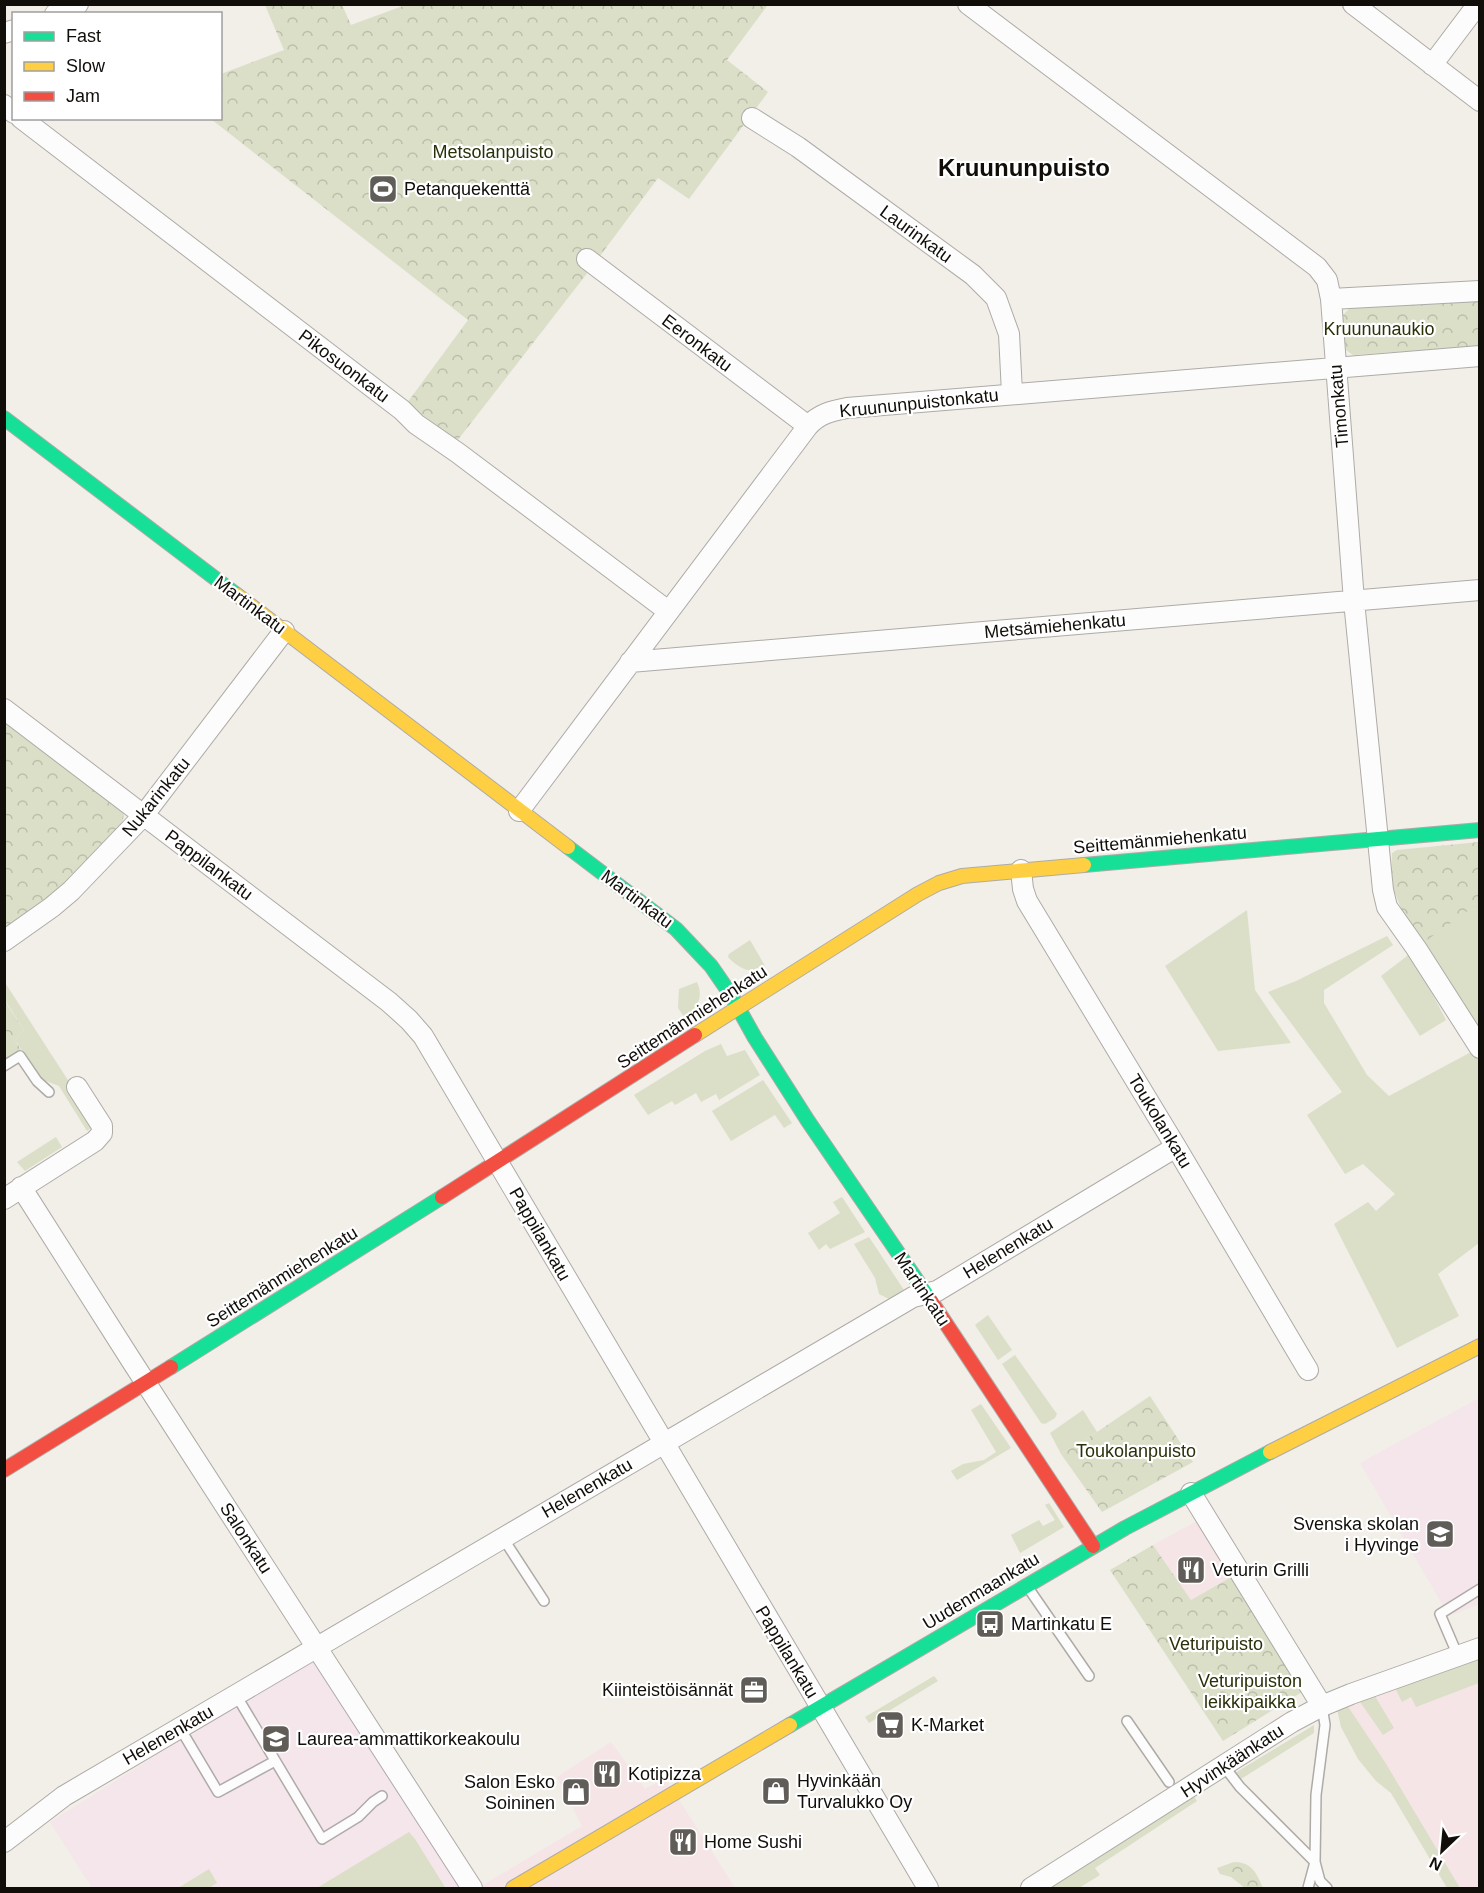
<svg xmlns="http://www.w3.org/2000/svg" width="1484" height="1893" font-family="Arial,sans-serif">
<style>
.commercial{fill:#f5e5e7}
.education{fill:#f4e6ea}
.grass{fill:#dbdfc7}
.park{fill:url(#park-crowns)}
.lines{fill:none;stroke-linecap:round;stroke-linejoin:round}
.lane-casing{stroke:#aeaba7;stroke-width:12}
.street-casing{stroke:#aeaba7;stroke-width:22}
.fast-casing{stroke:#aeaba7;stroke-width:16}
.slow-casing{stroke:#aeaba7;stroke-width:16}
.jam-casing{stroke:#aeaba7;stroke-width:16}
.lane{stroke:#fdfcfc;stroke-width:9}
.street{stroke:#fdfcfc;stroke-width:20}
.fast{stroke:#16e098;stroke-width:14}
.slow{stroke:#ffcf43;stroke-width:14}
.jam{stroke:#f24e42;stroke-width:14}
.labels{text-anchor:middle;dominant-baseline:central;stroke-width:4.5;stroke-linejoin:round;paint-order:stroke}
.park-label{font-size:18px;fill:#2a3109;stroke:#fff}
.poi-label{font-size:18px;fill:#110e0a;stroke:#fff;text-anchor:start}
.street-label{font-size:18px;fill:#110e0a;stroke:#fff}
.district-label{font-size:24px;font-weight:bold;fill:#110e0a;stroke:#fff}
</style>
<defs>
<pattern id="park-crowns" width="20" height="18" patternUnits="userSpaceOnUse" patternTransform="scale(1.5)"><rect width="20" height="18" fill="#dbdfc7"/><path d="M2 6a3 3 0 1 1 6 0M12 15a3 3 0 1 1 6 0" fill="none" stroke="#bbbeaa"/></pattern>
</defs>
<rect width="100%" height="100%" fill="#f2eee8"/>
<!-- commercial -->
<path class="commercial" d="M1197 1521 1231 1577 1191 1600 1153 1545Z
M1479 1659V1888H1460L1385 1762 1347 1705Z
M611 1742 645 1789 665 1778 735 1888H478L582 1826 557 1777Z"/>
<!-- education -->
<path class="education" d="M1479 1398V1604L1449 1616 1360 1463Z
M315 1656 467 1888H92L50 1822Z"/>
<!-- grass -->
<path class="grass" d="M1479 906V1030L1405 916 1476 909Z
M1247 910 1255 990 1291 1043 1218 1051 1165 966Z
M1387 936 1393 945 1324 990V1003L1367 1075 1389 1096 1473 1051 1479 1061V1243L1438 1274 1459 1316 1397 1348 1334 1224 1368 1202 1376 1211 1395 1194 1363 1164 1345 1174 1307 1115 1342 1092 1268 992 1296 981Z
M750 940 765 966C752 976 738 968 728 957L729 954Z
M1411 953 1446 1020 1420 1036 1381 976Z
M4 981 73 1088 79 1108 91 1128 87 1131 59 1086 41 1079 15 1040 24 1030 5 1000Z
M697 982C704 997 697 1009 685 1018L678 1008 679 989Z
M721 1044 727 1056 745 1050 760 1075 719 1100 716 1094 701 1102 696 1093 675 1105 672 1101 648 1115 634 1095 705 1051Z
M763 1080 792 1123 784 1128 775 1115 731 1141 712 1111Z
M56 1137 62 1147 25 1171 17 1162Z
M842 1197 865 1232 830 1249 826 1244 819 1250 808 1233 840 1213 833 1202Z
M869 1237 904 1290 889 1299 879 1294 875 1278 854 1244Z
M988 1315 1012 1350 998 1360 975 1325Z
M1015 1355 1057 1414 1055 1418 1045 1424 1041 1423 1002 1364Z
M981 1404 1011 1448 957 1480 951 1471 963 1464 984 1460 996 1452 971 1410Z
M1083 1410 1097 1432 1061 1454 1050 1433Z
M1049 1503 1064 1527 1020 1553 1011 1535 1039 1520 1043 1526 1055 1520 1045 1505Z
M1479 1659V1683L1416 1707 1411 1697 1402 1702 1395 1688Z
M934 1676 938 1681 869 1723 865 1717Z
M1375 1696 1394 1728 1383 1735 1360 1702Z
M1347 1705 1385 1762 1460 1888H1447L1391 1793 1376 1781 1358 1759 1341 1727 1337 1709Z
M1314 1725V1733L1241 1779 1235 1773Z
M1193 1795 1197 1801 1095 1868 1100 1875 1079 1888H1048Z
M409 1832 415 1839 445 1887V1888H317Z
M209 1869 217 1883 209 1888H178Z"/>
<!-- park -->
<path class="park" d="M408 4 767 6 727 60 768 92 689 199 658 178 585 276 457 441 407 403 468 320 211 119 220 118 221 74 284 50 265 5H342L351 25Z
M1479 299V346L1353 355 1346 350 1342 316 1350 308Z
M4 721 120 809 124 814 122 825 60 890 4 931Z
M1479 842V909L1469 910 1423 943 1402 911 1391 883 1392 853 1397 850Z
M4 1000 24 1030 15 1040 21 1050 5 1061Z
M1150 1396 1193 1462 1102 1512 1061 1454 1097 1432Z
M1153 1545 1191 1600 1231 1577 1302 1692 1223 1741 1110 1570Z
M1234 1862C1252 1862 1257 1874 1263 1888H1245L1231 1877 1220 1874 1217 1868Z"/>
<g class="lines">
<!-- lane casing -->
<g class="lane-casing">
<path id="lane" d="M4 1066 20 1056 37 1081 49 1092
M503 1538 544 1601
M1029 1589 1089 1676
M1458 1656 1440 1614 1480 1589
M236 1695 322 1839 358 1817 373 1802 382 1796
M1127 1721 1169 1782
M180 1728 218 1792 275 1761
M1225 1765 1230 1774 1240 1787 1315 1862 1320 1881 1327 1888
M1308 1888 1315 1862 1316 1795 1325 1725 1322 1706"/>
</g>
<!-- street casing -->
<g class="street-casing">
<path id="street" d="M968 4 1317 267 1327 280 1331 299 1354 601 1383 890 1387 907 1416 948 1480 1048
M1353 4 1480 101
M55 14 78 4
M4 33 14 30
M1432 65 1478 4
M4 105 14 113
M21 118 402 410 416 424 458 453 668 611
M752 118 798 147 973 275 996 298 1009 334 1012 393
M587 259 808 426
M1331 299 1480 291
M630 662 1480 590
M4 709 389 1002 409 1020 423 1036 928 1888
M519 811 808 426C819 414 831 411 847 408L1480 356
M1021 870 1023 889 1027 901 1176 1147 1308 1370
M4 941 52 907 71 891 143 816 284 631
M21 1187 131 1360 472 1888
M4 1199 95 1141 102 1133V1126L77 1087
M1191 1493 1322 1706
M4 1842 64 1796 913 1297 937 1291 1176 1147
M1031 1888 1292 1722 1322 1706 1351 1694 1480 1648"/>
</g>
<!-- fast casing -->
<g class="fast-casing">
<path id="fast" d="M4 418 237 595
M568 847 676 929 711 966 731 995 755 1038 808 1121 931 1301
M1084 865 1480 830
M171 1367 442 1197
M790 1725 1125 1528 1270 1452"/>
</g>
<!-- slow casing -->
<g class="slow-casing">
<path id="slow" d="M237 595 568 847
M695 1035 918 894 939 883 962 876 1084 865
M1270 1452 1480 1346
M513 1888 790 1725"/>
</g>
<!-- jam casing -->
<g class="jam-casing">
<path id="jam" d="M442 1197 695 1035
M931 1301 1093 1546
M4 1470 171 1367"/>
</g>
<!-- lane -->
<use href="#lane" class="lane"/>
<!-- street -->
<use href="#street" class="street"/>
<!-- fast -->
<use href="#fast" class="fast"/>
<!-- slow -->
<use href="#slow" class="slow"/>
<!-- jam -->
<use href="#jam" class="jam"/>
</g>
<!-- icons -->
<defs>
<g id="stadium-square" transform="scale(1.5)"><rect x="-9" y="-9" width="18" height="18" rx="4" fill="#605c58" stroke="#fff"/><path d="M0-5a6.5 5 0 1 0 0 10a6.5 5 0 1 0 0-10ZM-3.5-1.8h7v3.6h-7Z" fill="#fff"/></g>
<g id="school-square" transform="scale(1.5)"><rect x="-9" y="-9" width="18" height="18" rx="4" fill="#605c58" stroke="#fff"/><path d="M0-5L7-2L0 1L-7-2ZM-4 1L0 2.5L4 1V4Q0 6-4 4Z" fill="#fff"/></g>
<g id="restaurant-square" transform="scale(1.5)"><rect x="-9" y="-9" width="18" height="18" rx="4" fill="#605c58" stroke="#fff"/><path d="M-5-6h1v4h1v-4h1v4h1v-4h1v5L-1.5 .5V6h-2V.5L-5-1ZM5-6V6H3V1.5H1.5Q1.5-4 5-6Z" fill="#fff"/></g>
<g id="bus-square" transform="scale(1.5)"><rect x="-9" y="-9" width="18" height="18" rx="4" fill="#605c58" stroke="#fff"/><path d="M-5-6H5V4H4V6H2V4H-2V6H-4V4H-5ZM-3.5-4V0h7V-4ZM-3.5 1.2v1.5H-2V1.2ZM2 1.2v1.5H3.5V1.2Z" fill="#fff"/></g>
<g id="office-square" transform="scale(1.5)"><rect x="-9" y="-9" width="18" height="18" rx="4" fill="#605c58" stroke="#fff"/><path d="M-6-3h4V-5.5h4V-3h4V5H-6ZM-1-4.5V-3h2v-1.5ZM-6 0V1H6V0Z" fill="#fff"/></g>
<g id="supermarket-square" transform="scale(1.5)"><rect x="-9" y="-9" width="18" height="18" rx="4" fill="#605c58" stroke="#fff"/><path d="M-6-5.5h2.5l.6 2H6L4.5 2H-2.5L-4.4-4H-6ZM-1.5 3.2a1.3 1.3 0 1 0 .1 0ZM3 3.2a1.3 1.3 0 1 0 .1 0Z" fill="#fff"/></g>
<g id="university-square" transform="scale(1.5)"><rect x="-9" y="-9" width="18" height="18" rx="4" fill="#605c58" stroke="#fff"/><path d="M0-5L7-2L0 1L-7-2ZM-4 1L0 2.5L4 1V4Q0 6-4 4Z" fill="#fff"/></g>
<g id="shop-square" transform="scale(1.5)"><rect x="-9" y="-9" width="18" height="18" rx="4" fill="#605c58" stroke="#fff"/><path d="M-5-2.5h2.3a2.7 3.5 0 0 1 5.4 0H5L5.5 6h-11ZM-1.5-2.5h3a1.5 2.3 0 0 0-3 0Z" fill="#fff"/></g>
</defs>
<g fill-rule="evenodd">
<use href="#stadium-square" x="383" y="189"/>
<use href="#school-square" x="1440" y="1534"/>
<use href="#restaurant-square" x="1191" y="1570"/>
<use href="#bus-square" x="990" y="1624"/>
<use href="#office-square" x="754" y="1690"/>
<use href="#supermarket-square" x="890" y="1725"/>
<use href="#university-square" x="276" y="1739"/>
<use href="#restaurant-square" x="607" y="1774"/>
<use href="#shop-square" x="776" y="1791"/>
<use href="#shop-square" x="576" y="1792"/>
<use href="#restaurant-square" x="683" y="1842"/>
</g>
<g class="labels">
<!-- park labels -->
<g class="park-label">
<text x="493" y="152">Metsolanpuisto</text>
<text x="1379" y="329">Kruununaukio</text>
<text x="1136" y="1451">Toukolanpuisto</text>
<text x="1216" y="1644">Veturipuisto</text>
<text x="1250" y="1681">Veturipuiston<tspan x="1250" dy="21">leikkipaikka</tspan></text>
</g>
<!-- poi labels -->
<g class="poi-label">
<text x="404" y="189">Petanquekenttä</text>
<text x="1419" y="1524" text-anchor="end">Svenska skolan<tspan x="1419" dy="21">i Hyvinge</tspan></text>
<text x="1212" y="1570">Veturin Grilli</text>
<text x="1011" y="1624">Martinkatu E</text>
<text x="733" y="1690" text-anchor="end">Kiinteistöisännät</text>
<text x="911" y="1725">K-Market</text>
<text x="297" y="1739">Laurea-ammattikorkeakoulu</text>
<text x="628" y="1774">Kotipizza</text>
<text x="797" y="1781">Hyvinkään<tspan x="797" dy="21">Turvalukko Oy</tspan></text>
<text x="555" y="1782" text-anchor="end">Salon Esko<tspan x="555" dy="21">Soininen</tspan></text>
<text x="704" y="1842">Home Sushi</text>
</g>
<!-- street labels -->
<g class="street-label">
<text transform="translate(916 234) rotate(36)">Laurinkatu</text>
<text transform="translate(697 343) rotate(37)">Eeronkatu</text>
<text transform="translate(344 366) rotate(37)">Pikosuonkatu</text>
<text transform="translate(919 403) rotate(-6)">Kruununpuistonkatu</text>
<text transform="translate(1339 406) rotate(-95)">Timonkatu</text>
<text transform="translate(250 605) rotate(37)">Martinkatu</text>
<text transform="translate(1055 626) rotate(-5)">Metsämiehenkatu</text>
<text transform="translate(156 797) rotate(-51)">Nukarinkatu</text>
<text transform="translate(1160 840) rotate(-5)">Seittemänmiehenkatu</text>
<text transform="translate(209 865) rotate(37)">Pappilankatu</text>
<text transform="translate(637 899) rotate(37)">Martinkatu</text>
<text transform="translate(692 1017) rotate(-33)">Seittemänmiehenkatu</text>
<text transform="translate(1160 1121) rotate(59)">Toukolankatu</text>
<text transform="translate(540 1234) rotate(60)">Pappilankatu</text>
<text transform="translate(1008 1248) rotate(-31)">Helenenkatu</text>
<text transform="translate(282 1277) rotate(-32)">Seittemänmiehenkatu</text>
<text transform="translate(922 1289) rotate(56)">Martinkatu</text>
<text transform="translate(587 1488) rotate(-30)">Helenenkatu</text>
<text transform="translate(246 1538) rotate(57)">Salonkatu</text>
<text transform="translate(981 1591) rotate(-31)">Uudenmaankatu</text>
<text transform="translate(787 1652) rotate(59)">Pappilankatu</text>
<text transform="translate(168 1735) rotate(-30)">Helenenkatu</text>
<text transform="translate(1232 1761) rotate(-33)">Hyvinkäänkatu</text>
</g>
<!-- district labels -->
<g class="district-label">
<text x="1024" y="167">Kruununpuisto</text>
</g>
</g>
<!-- border -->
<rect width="1484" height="1893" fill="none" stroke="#110e0a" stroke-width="12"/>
<!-- legend -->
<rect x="12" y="12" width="210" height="108" fill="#ffffff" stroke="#a09f9d" stroke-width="1.5"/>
<rect x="24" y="32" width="30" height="9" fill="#16e098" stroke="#a09f9d" stroke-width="1.5"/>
<text x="66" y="42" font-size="18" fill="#110e0a">Fast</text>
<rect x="24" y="62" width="30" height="9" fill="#ffcf43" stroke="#a09f9d" stroke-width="1.5"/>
<text x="66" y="72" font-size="18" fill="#110e0a">Slow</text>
<rect x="24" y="92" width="30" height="9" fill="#f24e42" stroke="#a09f9d" stroke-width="1.5"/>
<text x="66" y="102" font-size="18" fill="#110e0a">Jam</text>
<!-- north arrow -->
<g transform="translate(1442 1851) rotate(206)" stroke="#ffffff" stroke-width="4.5" paint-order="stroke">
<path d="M0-4.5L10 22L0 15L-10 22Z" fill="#110e0a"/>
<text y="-9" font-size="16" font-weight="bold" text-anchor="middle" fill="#110e0a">N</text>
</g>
</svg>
